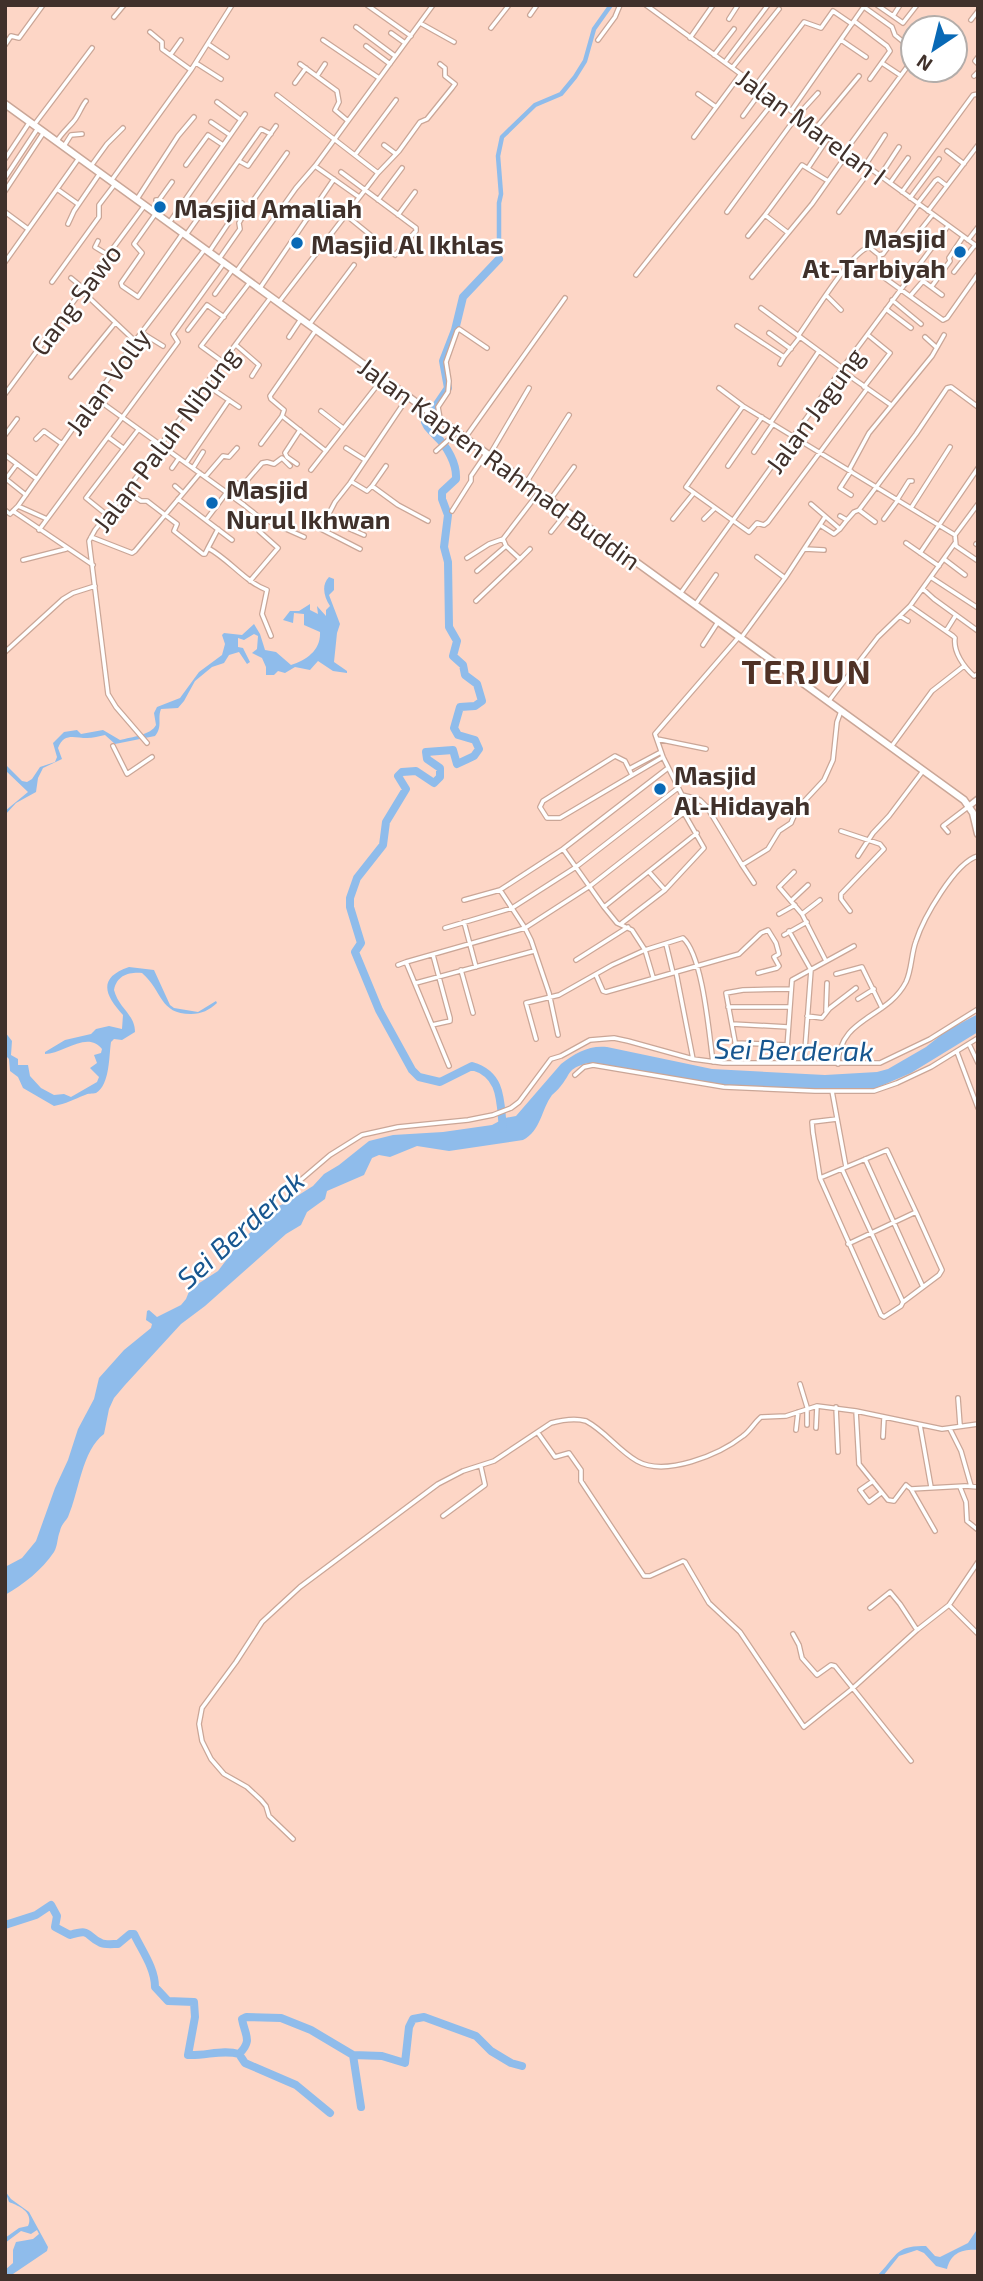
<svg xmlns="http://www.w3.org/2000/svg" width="983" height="2281" font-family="'Exo 2',sans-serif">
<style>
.water{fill:#8fbceb}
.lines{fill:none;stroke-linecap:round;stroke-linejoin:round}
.canal{stroke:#8fbceb;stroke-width:4.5}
.river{stroke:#8fbceb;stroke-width:8}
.street-casing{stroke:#caa697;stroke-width:6}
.secondary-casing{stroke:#caa697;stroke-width:8}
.primary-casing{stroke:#caa697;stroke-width:9}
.street{stroke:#fff;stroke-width:3.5}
.secondary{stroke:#fff;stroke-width:5}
.primary{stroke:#fff;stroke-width:6}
.poi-dot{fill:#0969b6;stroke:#fff;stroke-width:2.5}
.labels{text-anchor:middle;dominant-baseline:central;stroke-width:5;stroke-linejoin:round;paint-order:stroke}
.street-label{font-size:26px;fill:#40312b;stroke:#fff}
.poi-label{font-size:26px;font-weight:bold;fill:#40312b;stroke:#fff;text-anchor:start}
.water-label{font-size:28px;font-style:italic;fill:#17568f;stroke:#fff}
.district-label{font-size:33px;font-weight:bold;letter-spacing:2px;fill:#503226;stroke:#fff}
</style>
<rect width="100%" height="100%" fill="#fdd6c6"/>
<!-- water -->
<path class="water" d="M329 577 334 579V590L329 595 340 624 337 633 334 662 347 671V673L333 671 318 661 310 670 295 667 285 673 278 671 274 675H266V667L262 658 252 653 257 649 258 636 254 634 244 640 238 638V647L243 648 250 662 247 664 239 652 229 655 224 663 212 667 195 681 184 701 178 708 161 709C157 719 163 726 155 736L115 744 105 735C99 736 93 738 87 738 75 738 64 732 58 748L62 759 43 768 38 778 36 792 16 803 5 815V811L28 792 5 770V764L22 781 27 782 32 779 40 767 55 762 57 757 53 743 64 732 77 730 81 734 103 730 120 740C132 737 151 735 156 725L154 713 157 707 180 698 199 672 222 655 225 644 222 635 224 633 242 635 254 624 260 634 265 650 276 652 291 665C307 660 321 650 320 632L304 625V614L294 613 293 623 283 620 290 611H299L310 604V610L318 614 317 606 326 616V610L330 606C324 597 321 585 329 577Z
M129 967 154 970 170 1005 174 1008 198 1012 216 1001 217 1003C209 1010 202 1014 191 1014 159 1014 163 991 142 973 129 972 117 975 114 990 119 1009 135 1014 135 1032L122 1040 114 1039 111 1042C109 1055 110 1085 96 1093 92 1094 88 1093 85 1095 74 1099 66 1104 54 1106L23 1088 18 1077 10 1071 9 1059 5 1055V1032L12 1041 11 1055 18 1059V1065H28L30 1076 41 1088 54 1095 64 1094 71 1097 97 1082 99 1077 90 1068 97 1063 94 1055 101 1053 102 1049C88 1030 62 1054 45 1054V1052L65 1040 91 1034 96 1029 109 1026 122 1029 123 1015C105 995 97 978 129 967Z
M978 1014V1032L911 1073 874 1089 733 1087 588 1063C566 1069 572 1073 560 1087 558 1090 555 1092 552 1095 541 1110 541 1131 523 1140L449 1151 417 1146 390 1157 379 1155 372 1158 364 1175 327 1191 325 1199 307 1212 301 1225 286 1234 205 1306 181 1324 125 1385 114 1398 109 1409 104 1434C82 1450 79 1492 68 1517 65 1522 61 1525 60 1531 57 1538 58 1545 54 1552 42 1570 24 1584 5 1595V1567L22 1558 36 1541 55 1488 68 1460 78 1429 94 1399 99 1378 124 1350 151 1328 152 1324 146 1320 147 1311 149 1310 157 1317 181 1305 186 1299 190 1289 218 1271 243 1238 258 1227 273 1208 286 1203 313 1186 324 1174 339 1165 369 1141 393 1135 443 1132 492 1125 505 1118 516 1116 561 1064C575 1053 589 1045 607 1047L712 1069 825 1075 877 1072 888 1069 926 1047 946 1031Z
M5 2191 11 2199 29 2212 48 2247 47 2251 10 2276H5V2270L13 2263V2250L16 2242 33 2239 39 2234 37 2230 31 2234 21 2231 5 2243V2238L19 2228 28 2226C34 2212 19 2206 9 2202Z
M978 2228V2250C962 2249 951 2253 947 2269L936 2266 924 2253 917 2250 899 2256 883 2276H877C897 2256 895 2245 926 2246L935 2256 940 2257 968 2243Z"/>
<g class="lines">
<!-- canal -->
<path class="canal" d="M499 259V203L501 194 498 156 502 137 535 105 561 94 575 77 585 61 594 29 611 5"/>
<!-- river -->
<path class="river" d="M499 259 463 297 455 330 443 361 448 388 425 422C428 430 431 430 436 436 447 446 457 464 456 479L442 492V499L448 515 444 547 448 562 449 627 457 641 453 656 463 665 465 675 477 684 482 701 475 706 460 707 454 728 458 735 475 740 479 749 474 756 457 764 453 750 426 752 427 759 440 768V777L434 783 416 771 402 772 398 776 406 789 386 822 383 845 357 878 350 898V907L361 943 355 952 379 1010 412 1070 419 1077 440 1082 472 1066C503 1075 500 1102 503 1129
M5 1925 36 1915 51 1905 57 1916 55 1927 70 1935C92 1928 85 1936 101 1943 105 1945 113 1944 118 1944L130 1934H134C142 1951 155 1968 155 1987L168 2001 194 2002 195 2017 188 2055C206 2056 223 2049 239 2054L245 2063 296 2085 330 2113
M239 2054C253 2040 245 2036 242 2019L246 2017 281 2018 311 2030 353 2055 382 2056 405 2063 409 2027 413 2019 424 2017 476 2036 491 2051 511 2063 522 2066
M353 2055 361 2107"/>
<!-- street casing -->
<g class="street-casing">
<path id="street" d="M367 5 411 36
M646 5 978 247
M877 5 893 16 900 5
M864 7 892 27 895 35 913 50
M530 15 537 5
M893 16 903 23 917 5
M114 17 124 5
M729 19 738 5
M971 20 978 11
M854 21 887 46 890 51 870 79
M420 23 454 42
M356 27 395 56
M491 28 509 5
M150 32 162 42V49L191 70
M391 33 405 43
M690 38 713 5
M323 40 379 78
M598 40 615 17 620 5
M841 40 866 57
M208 44 227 57
M5 45 11 36 19 38 43 5
M366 46 390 64
M171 54 181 40
M714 55 734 29
M978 57 975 61 978 64
M725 62 768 5
M196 63 221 79
M882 63 900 75
M300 64 337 91 339 102 335 110 348 121
M732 68 779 9
M317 76 325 64
M974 76 978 72
M295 83 306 68
M756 85 804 22 821 28 833 11 852 24
M698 94 716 107
M277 95 378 173
M217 102 241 120
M791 111 865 5
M743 116 762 90
M211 122 230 135
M34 125 92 48
M815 129 859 76
M694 137 740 75
M57 141C62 133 67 129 73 122 78 117 81 107 86 101
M384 145 396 154
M64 146 71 135 82 134
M846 150 913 59
M947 151 964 164
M355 155 396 100
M5 159 29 123
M239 161 248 166 276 126
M866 164 885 135
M186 165 208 135 223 145
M91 166 107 144 123 128
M315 166 359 197
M808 168 828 138
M341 172 416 228V231L395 255 347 216
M880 176 899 147
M5 178 38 128
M111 181 191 70 232 5
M890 183 908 158
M57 189 78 204
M5 191 44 132
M902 192 973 95 978 94
M910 198 939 159
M137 199 178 136 194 117
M156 200H159L172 182
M378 200 402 168
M918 203 935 181 938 179 947 186
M928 211 978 145
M5 212 28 229
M727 212 797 116 818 93
M839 212 871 169
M156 213 134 244 142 253 121 283 122 286 138 297 183 233
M398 215 415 192
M169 223 245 114
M68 224 74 211 100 173
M787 232 765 215 802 165 828 181
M918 233 933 214
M186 235 261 129 271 134
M748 236 765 215
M968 240 978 227
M98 241 95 247 108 255
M209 252 242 203
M879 255 882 276 943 320 947 318 978 274
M219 259 240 229 239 223 245 212 287 153
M5 262 79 158
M236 272 296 188 315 166 433 5
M954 272 975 245
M636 275 775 100
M752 277 812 204 848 153
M71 278 83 288
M52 282 99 217V205L115 184
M932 286 950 261 949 258 963 237
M260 288 334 179
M81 290 135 341
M215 294 233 269
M911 295 923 281 942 295
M827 296 841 310
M892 300 921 324
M279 302 378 173 399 151 420 122 427 119 452 88 455 84 445 76V68L440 64
M761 308 842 368
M886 309 911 328
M309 325 354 265
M737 326 784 357 800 337
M188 330 207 305 224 317
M142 333 163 346
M769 333 791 349
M798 336C812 317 851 252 869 247L879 255 883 254 919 204
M289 337 301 319
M925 337 936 347
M236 345 259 365 252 376
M223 362 201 346 250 282
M780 364 784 357
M841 370 891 405
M71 377 115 323
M205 384 239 407
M864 387 890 353 868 335
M719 388 743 406 955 535 956 546 978 561
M5 394 145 205
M94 397 244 505 259 517 304 537
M743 406 686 487 749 532 757 523 764 525 768 522 867 389
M321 411 343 428
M282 416 284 410 271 399 270 396 316 330
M440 418 438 407 448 392 449 381 446 362 457 331 459 329 487 348
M771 422 819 351
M5 435 17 419
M108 437 123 448
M465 438 565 298
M36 439 44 431 62 444
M261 444 282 416 326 451
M346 448 365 460
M436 451 457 432
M754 452 773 424
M5 455 37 479
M489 456 529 388
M186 463 229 400
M297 464 287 457 285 453 300 430
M728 466 762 417
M172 468 179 458
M193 468 203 452
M311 470 383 378
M849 470 869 433 932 356 944 335
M851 471 840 488 851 495
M205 477 223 456 229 457 237 448
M6 479 26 495
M5 480 17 464
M352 482 367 491 372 486 398 505 428 521
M526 483 569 415
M175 486 183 493
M372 486 386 466
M126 491 141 501H147L177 524 174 531 203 554H205L208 548C230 560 244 581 267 590L262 614 271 636
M229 494 236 483 243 485 262 463 267 462 274 464 282 458 290 466
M178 499 232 540
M550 500 574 467
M897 500 909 481H912
M811 504 840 529 847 520
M18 506 47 519
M911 508 950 447
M5 510 10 514 18 506 135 341 205 249
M13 511 93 565
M452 511 471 481V476L486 454
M107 515 86 498 138 430
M840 516 847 520 854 512 859 510
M327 519 364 535
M673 519 693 494
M704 519 714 509
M884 519 898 500
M206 520 227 492
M875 522 859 510 916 434 947 388 951 387 978 407
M820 525 834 534 840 529
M39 530 178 342 173 334 224 263
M551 532 567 512
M955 535 978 504
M91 537 132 553 135 551 200 473
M906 543 939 566
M976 544 978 545
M208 548 218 529
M360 549 321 529 335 502 350 483 408 397
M805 549 824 550
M920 553 978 468
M757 557 785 578
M467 558 489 544 503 539
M520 559 530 549
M944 559 965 575
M23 560 66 549
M477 571 506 546
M932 578 978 608
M250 581 278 548 259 531 257 526 262 518
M923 589 934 599 978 631
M680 594 841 370 948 226
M476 601 520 559 506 546 503 539 539 492
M695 605 716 575
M910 606 953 636 955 638C953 652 964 667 974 676L978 674
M900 616 908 621
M946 631 956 615
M741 638 785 578 825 517
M703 645 718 622
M5 652 63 599 73 593 95 586
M828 702 878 637 910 606 955 543
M657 739 706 749
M147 743 116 707 108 694 89 541 95 530 126 491 271 297
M113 746 127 774 152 757
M891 747 932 691 964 666
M629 769 661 752
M632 775 625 761 615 756 543 801 540 807 547 818H560L663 757
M682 795 698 799
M688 807 663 757 655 734 738 638
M841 831 880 844 884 849 841 894V899L850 911
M948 832 943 826 968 807
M563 849 604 907 617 923 632 930 645 950 653 977
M858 856 873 833 889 816 923 771
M794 872 779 887 802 914 826 961
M650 873 665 890
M754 883 742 865 768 849 779 831 791 823 797 809 824 780 833 760 837 722 841 711
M500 890 525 928 531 940 549 993 558 1035
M464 900 500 890 563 849 668 768
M791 901 808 885
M604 907 697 833
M779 914 795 905
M802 914 820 900
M464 922 476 967
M622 923 665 890 704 848 684 813
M445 928 512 908 576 867 678 788
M789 931 811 970 804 1063
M784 935 807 922
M666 944 673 973
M576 960 628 927
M398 965 406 962
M461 970 473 1013
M676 972 693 1059
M836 974 862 967 882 1008
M596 975 603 991 606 992 739 954 761 933 768 930 776 943 779 954 774 957 779 966 777 968 758 973
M416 983 534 951
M858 999 874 989
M728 1007H790
M826 1011 827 983
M807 1016 822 1018 830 1008 856 988
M732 1024 788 1027
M432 1025 450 1021V1018L433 955
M536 1039 526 1003 559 995 612 965 645 950 683 938C703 956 709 1034 713 1062
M735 1043 787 1045
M969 1044 978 1063
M957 1052 978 1108
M786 1062 792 980 854 946
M739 1063 726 993 743 990 790 989
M838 1064C839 1017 887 1019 906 982 912 969 911 954 916 941 923 919 955 862 978 856
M449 1066 406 962 525 928 590 886 700 800 707 807 742 865
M575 1075 584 1067 593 1065 724 1087 815 1091H874L897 1083 931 1067 978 1038
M832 1091 846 1167
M813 1133 820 1178 881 1315 884 1317 901 1306 903 1302 842 1169
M813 1134 812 1122 837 1119
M865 1159 923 1287
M820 1178 887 1150 916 1212 848 1244
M289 1190 330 1155 362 1135 398 1127 468 1120 493 1115 511 1108 519 1102 551 1059 561 1056 590 1040 614 1038 628 1041 693 1059 723 1063H880L930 1039 978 1009
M903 1302 939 1275 942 1270 916 1212
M800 1384 807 1407V1425
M958 1398 960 1425
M836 1407 838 1452
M856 1411 859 1464 888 1500 894 1501 906 1485 911 1489 965 1486 978 1487
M920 1425 931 1487
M816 1428 817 1406
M950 1429 961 1451 971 1486
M796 1430 798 1412
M538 1433 555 1457 569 1453 581 1470V1481L644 1576H650L683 1561 685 1562 709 1603 740 1632 804 1727 853 1688 917 1630 949 1605 978 1562
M883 1437 884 1418
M873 1481 860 1490 869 1502 881 1493
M960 1487 966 1502 967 1521 978 1530
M911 1489 935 1531
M443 1516 485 1485 481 1467
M949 1605 978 1634
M870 1608 890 1592 900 1604 917 1630
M793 1634 799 1645 802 1658 817 1675 831 1665 835 1666 911 1761
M293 1839 269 1816 266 1806 261 1800 247 1787 224 1774 211 1759 202 1741 199 1724 202 1708 236 1662 262 1622 300 1587 438 1484 463 1471 494 1461 551 1423C562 1420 575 1418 586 1421 605 1431 618 1450 637 1461 665 1477 719 1455 743 1436 750 1431 754 1423 761 1417L786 1416 817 1406 856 1411 942 1429 978 1424"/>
</g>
<!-- secondary casing -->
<g class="secondary-casing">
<path id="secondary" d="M969 806 978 799"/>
</g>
<!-- primary casing -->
<g class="primary-casing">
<path id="primary" d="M5 104 964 800 973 813 978 834"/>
</g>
<!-- street -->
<use href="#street" class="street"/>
<!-- secondary -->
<use href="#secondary" class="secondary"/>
<!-- primary -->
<use href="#primary" class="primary"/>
</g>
<!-- markers -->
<g class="poi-dot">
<circle cx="160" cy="207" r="7"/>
<circle cx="297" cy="243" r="7"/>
<circle cx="960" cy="252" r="7"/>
<circle cx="212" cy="503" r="7"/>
<circle cx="660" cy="789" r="7"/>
</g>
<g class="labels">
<!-- street labels -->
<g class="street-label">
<text transform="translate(812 126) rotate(36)">Jalan Marelan I</text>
<text transform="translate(75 299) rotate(-53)">Gang Sawo</text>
<text transform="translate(107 381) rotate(-54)">Jalan Volly</text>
<text transform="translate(814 410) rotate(-54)">Jalan Jagung</text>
<text transform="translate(165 439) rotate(-53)">Jalan Paluh Nibung</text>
<text transform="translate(500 463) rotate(36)">Jalan Kapten Rahmad Buddin</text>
</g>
<!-- poi labels -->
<g class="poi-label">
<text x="174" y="207">Masjid Amaliah</text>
<text x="946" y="237" text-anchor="end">Masjid<tspan x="946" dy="30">At-Tarbiyah</tspan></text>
<text x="311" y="243">Masjid Al Ikhlas</text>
<text x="226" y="488">Masjid<tspan x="226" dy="30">Nurul Ikhwan</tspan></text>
<text x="674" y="774">Masjid<tspan x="674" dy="30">Al-Hidayah</tspan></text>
</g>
<!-- water labels -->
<g class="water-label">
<text transform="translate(794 1049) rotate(1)">Sei Berderak</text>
<text transform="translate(240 1229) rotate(-42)">Sei Berderak</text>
</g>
<!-- district labels -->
<g class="district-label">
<text x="807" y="671">TERJUN</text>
</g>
</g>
<!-- border -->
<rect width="983" height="2281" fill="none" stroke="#40312b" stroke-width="14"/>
<!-- north arrow -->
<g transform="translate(934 49) rotate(215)"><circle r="33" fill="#ffffff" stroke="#b3adaa" stroke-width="2"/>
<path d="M0-5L12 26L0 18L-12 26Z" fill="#0969b6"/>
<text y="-10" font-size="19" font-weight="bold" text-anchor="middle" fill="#40312b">N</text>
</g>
</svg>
